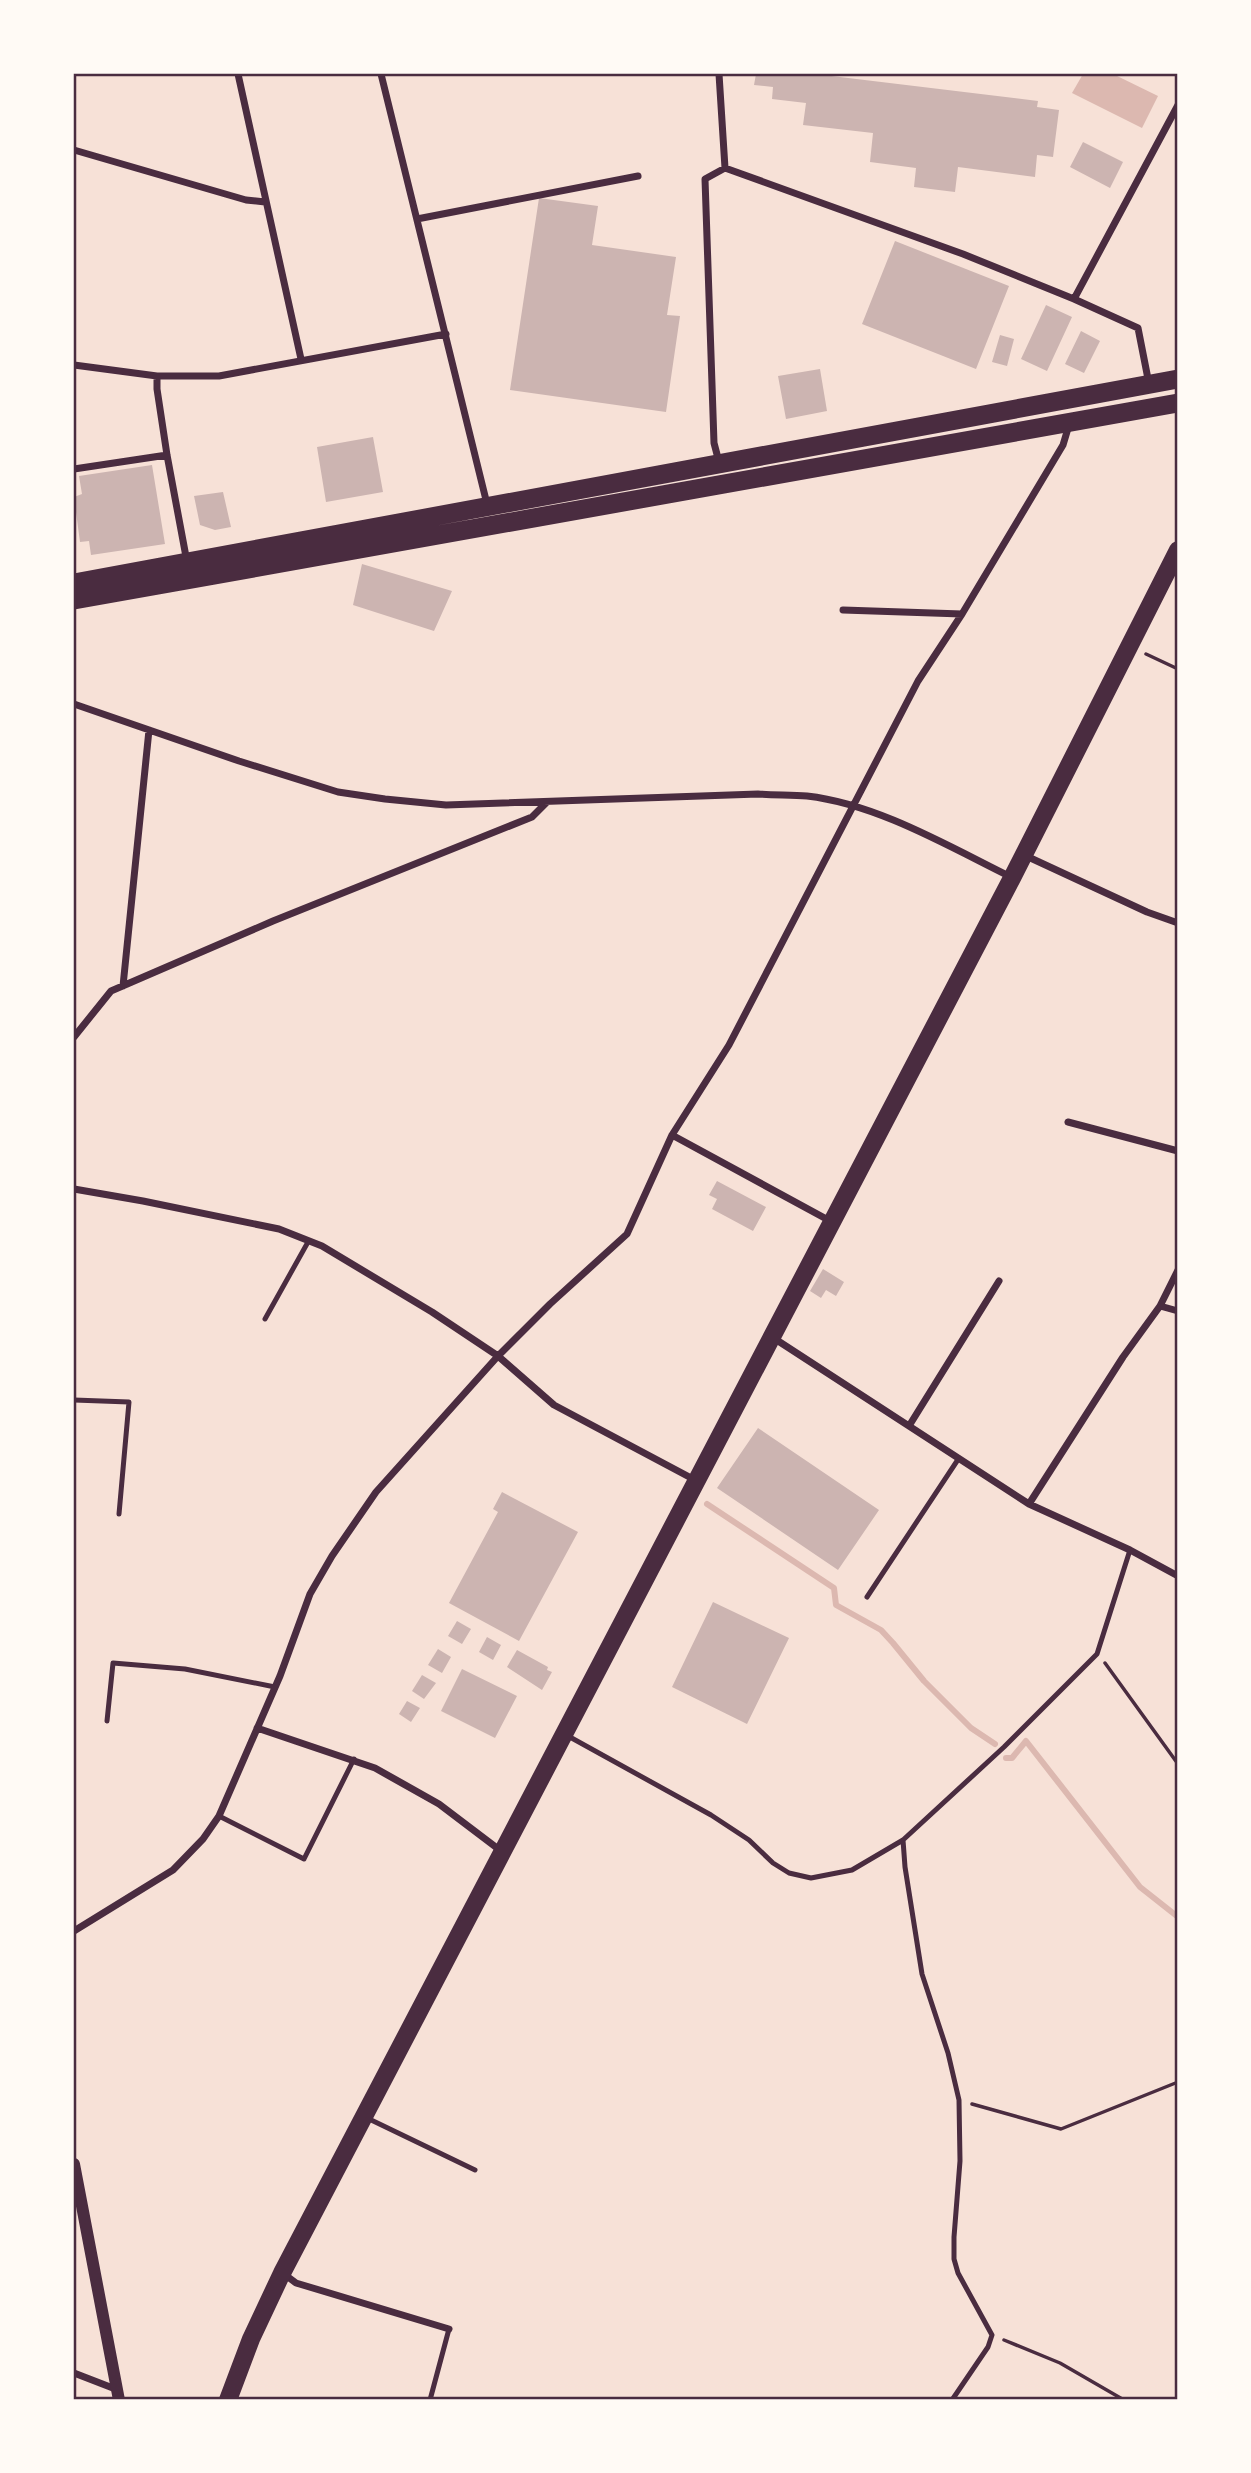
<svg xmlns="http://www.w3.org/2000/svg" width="1251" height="2473" font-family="Cabin,sans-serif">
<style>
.water{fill:#dcb8b0}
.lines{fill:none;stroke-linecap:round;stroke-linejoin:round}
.stream{stroke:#dcb8b0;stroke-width:6}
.building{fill:#ccb4b1}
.path{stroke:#4a2c40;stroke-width:3.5}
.service{stroke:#4a2c40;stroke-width:5}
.minor{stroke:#4a2c40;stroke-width:7}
.tertiary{stroke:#4a2c40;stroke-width:12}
.primary{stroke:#4a2c40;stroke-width:18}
.trunk{stroke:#4a2c40;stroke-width:19}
.neatline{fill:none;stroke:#4a2c40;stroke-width:2.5}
</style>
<rect width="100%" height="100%" fill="#f7e1d7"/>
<!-- water -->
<path class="water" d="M1083 74H1113L1158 96 1142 128 1072 93Z"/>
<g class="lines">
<!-- stream -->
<path class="stream" d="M707 1504 834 1588 836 1605 881 1630 893 1643 924 1681 971 1728 995 1744
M1006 1758H1012L1026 1741 1140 1887 1178 1917"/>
</g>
<!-- building -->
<path class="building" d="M756 74H815L1038 101 1037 107 1059 110 1053 157 1037 155 1035 177 958 167 955 192 914 187 916 168 870 162 873 133 803 125 806 103 772 99 773 87 754 85Z
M1083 142 1123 162 1110 188 1070 167Z
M539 198 598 206 592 245 676 257 667 315 680 316 666 412 510 390Z
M895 241 1009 286 976 369 862 324Z
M1046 305 1072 317 1047 371 1021 359Z
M1081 331 1100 341 1084 373 1065 364Z
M1000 335 1014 339 1007 366 992 362Z
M820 369 827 411 786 419 778 376Z
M373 437 383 492 326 502 317 447Z
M152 465 165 544 91 555 89 541 80 542 74 497 82 494 79 476Z
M223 492 231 527 215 530 200 525 194 496Z
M362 564 452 591 434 631 353 605Z
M717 1181 766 1207 753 1231 712 1209 717 1199 709 1195Z
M823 1269 844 1282 836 1296 826 1290 821 1298 810 1291Z
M758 1428 879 1510 838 1570 717 1488Z
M502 1492 578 1532 519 1641 449 1603 498 1512 493 1509Z
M713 1602 789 1638 747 1724 672 1687Z
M457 1621 471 1629 462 1644 448 1636Z
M487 1637 501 1645 493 1660 479 1652Z
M438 1649 451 1657 442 1673 428 1665Z
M517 1650 548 1667 547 1670 552 1672 542 1690 507 1667Z
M462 1669 517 1696 495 1738 441 1711Z
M422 1675 436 1683 424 1699 412 1691Z
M407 1701 420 1708 411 1722 399 1714Z"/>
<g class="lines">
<!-- path -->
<path class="path" d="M1146 654 1178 669
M1105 1663 1178 1764
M972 2104 1061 2129 1178 2082
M1004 2340 1060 2363 1124 2400"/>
<!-- service -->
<path class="service" d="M265 1319 308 1242
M74 1400 129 1402 119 1514
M867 1597 959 1458
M107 1721 113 1663 185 1669 275 1687
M568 1736 711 1815 749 1840 773 1863 789 1873 811 1878 852 1870 903 1840 1004 1747 1097 1654 1130 1550
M219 1816 304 1859 354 1759
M903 1840 905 1867 922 1974 948 2053 959 2100 960 2161 954 2237V2259L958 2273 992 2335 988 2347 952 2400
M367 2118 475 2170
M430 2400 449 2329"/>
<!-- minor -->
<path class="minor" d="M238 74 301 359
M381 74 487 504
M719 74 725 168
M74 150 246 200 265 202
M417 219 638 176
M1074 299 1178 105
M74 365 157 376H219L446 334
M157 376V389L167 455 187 562
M719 462 714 443 705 179 725 168 963 254 1074 299 1138 328 1149 384
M74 469 167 455
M843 610 962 614
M74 704 239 761 338 792 385 799 446 805 758 794C774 795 791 795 807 796 877 804 948 846 1011 877
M1024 855 1147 912 1178 923
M123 986 149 730
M74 1037 111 991 273 921 532 817 547 802
M1068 1122 1178 1151
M672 1135 832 1222
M74 1189 143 1201 279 1229 322 1246 432 1312 498 1356 554 1405 695 1480
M1160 1306 1178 1311
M772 1337 1029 1504 1130 1550 1178 1576
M909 1426 999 1281
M1029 1504 1123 1357 1160 1306 1178 1270
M257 1728 375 1768 439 1804 501 1851
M74 1931 173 1870 203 1839 219 1816 280 1676 310 1594 332 1556 376 1492 498 1356 550 1304 627 1234 672 1135 729 1045 918 681 962 614 1063 445 1069 425
M284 2274 296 2283 449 2329
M74 2373 118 2390"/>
<!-- tertiary -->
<path class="tertiary" d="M74 2164 119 2400"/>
<!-- primary -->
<path class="primary" d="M228 2400 251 2339 282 2273 1012 878 1178 550"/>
<!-- trunk -->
<path class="trunk" d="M74 583 1178 379
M74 600 1178 403"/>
</g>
<!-- border -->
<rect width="1251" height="2473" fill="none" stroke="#fffaf5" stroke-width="150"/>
<rect x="75" y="75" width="1101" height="2323" class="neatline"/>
</svg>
